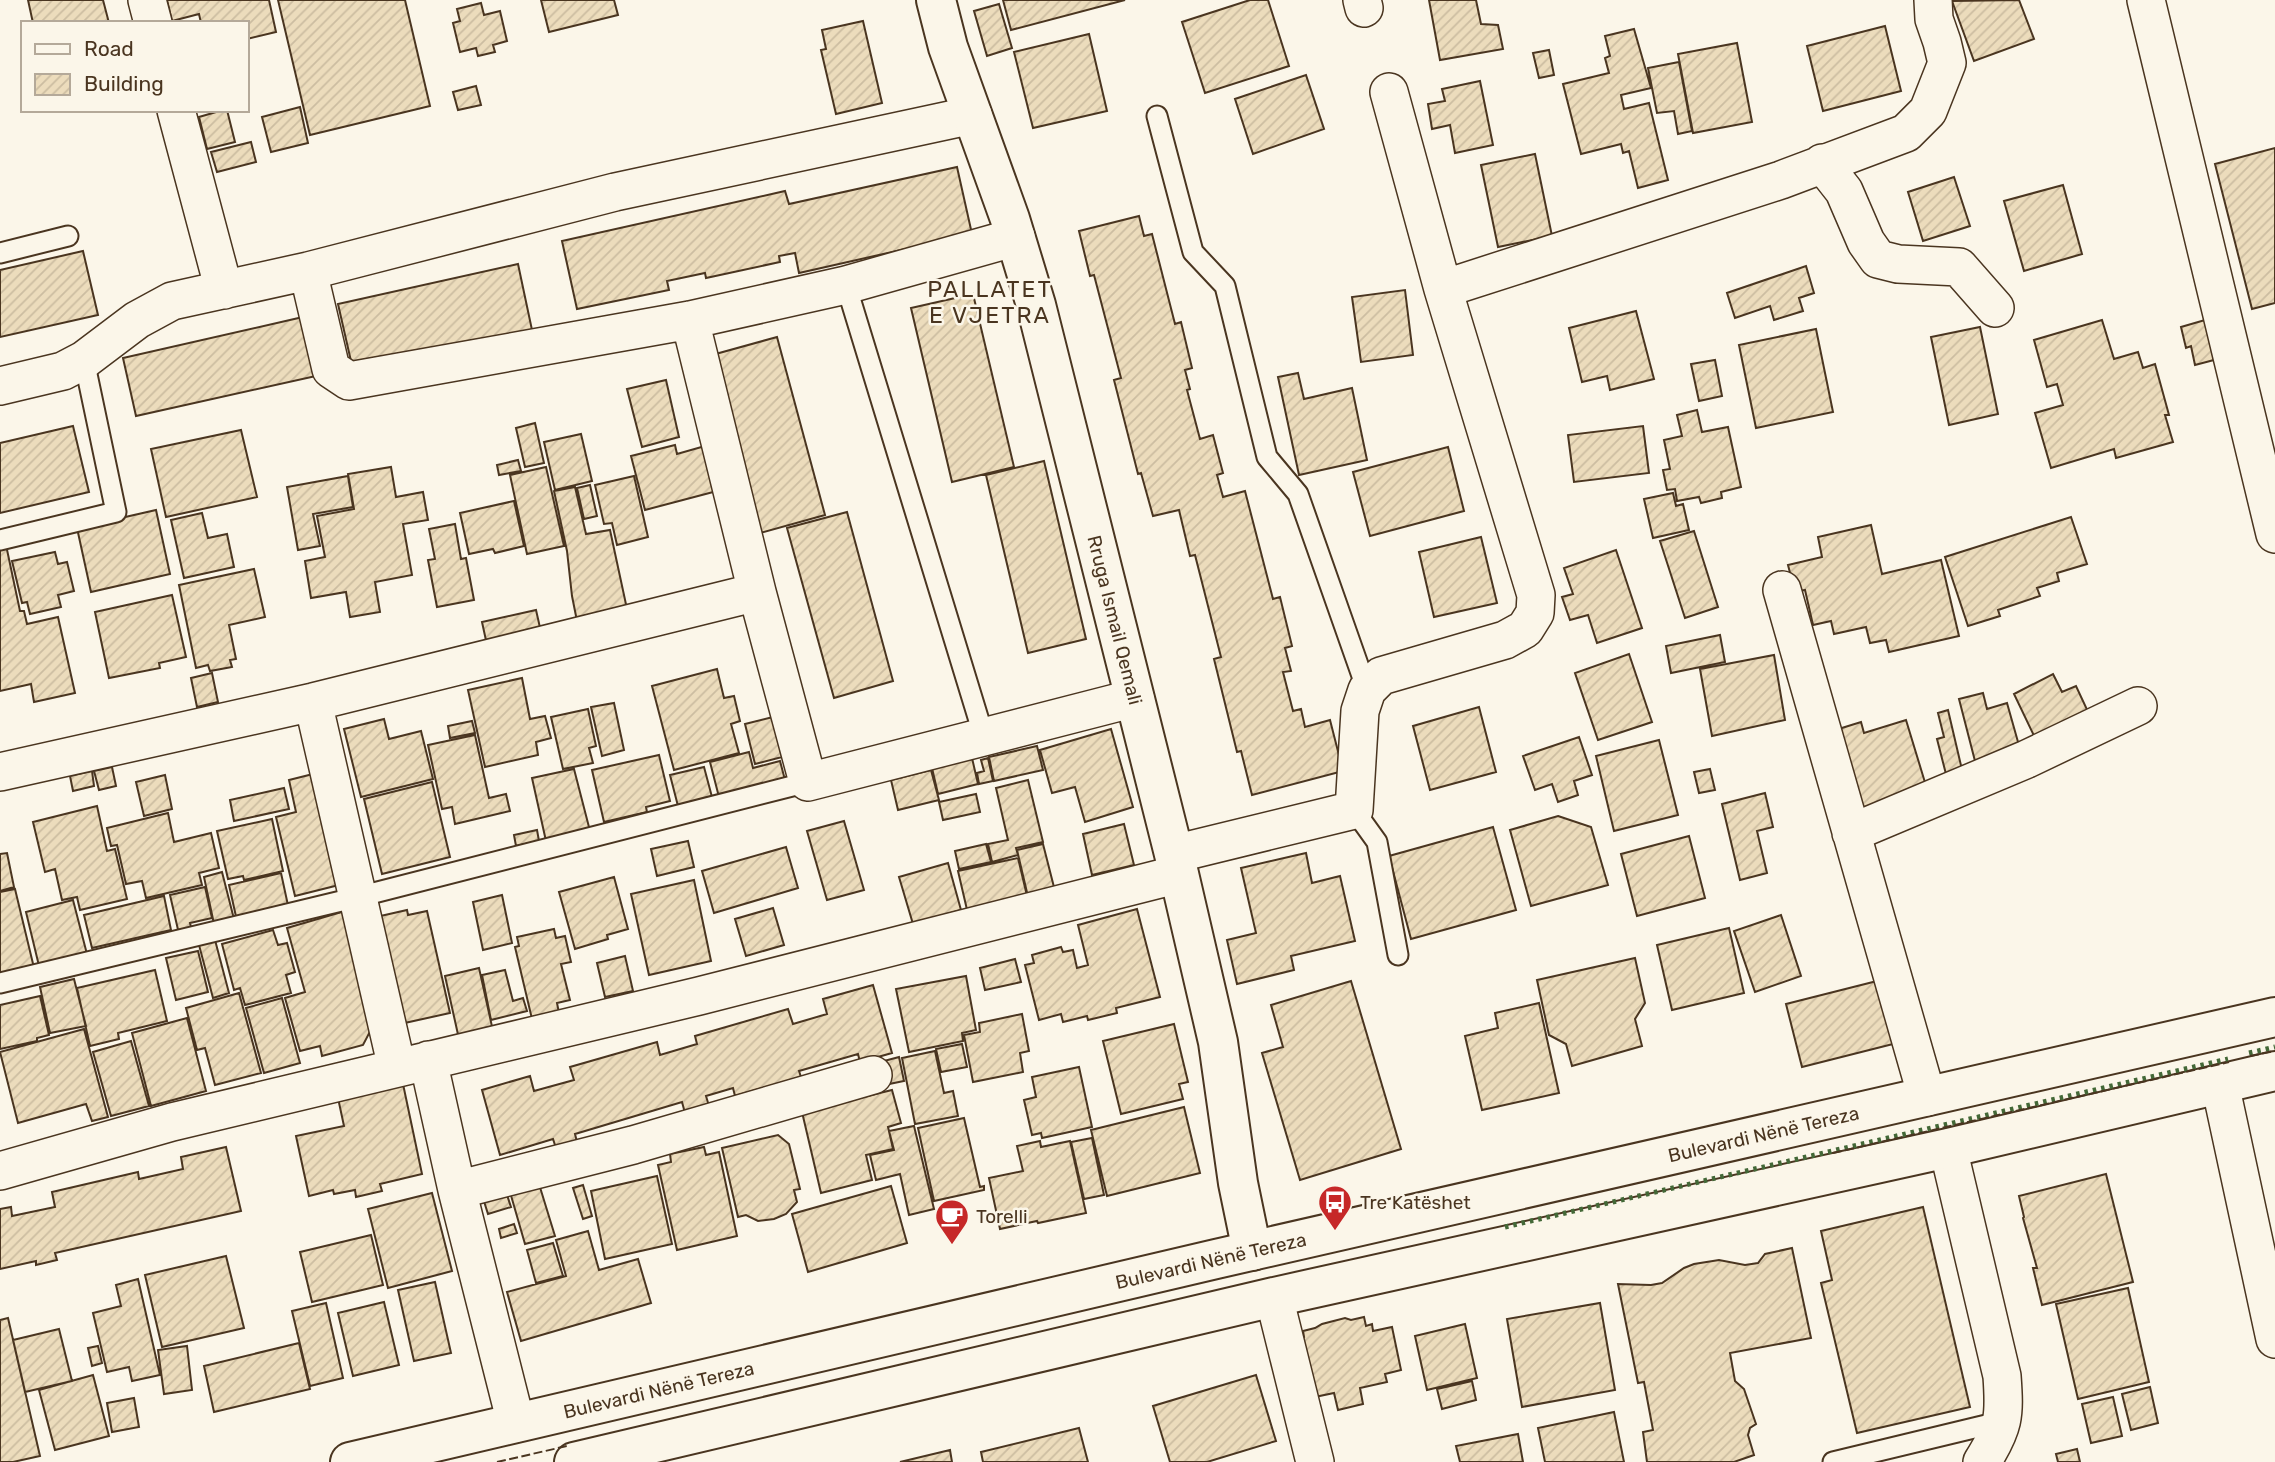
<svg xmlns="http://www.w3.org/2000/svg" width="2275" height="1462" font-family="Rubik,sans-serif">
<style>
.building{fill:url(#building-hatch);stroke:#4a3520;stroke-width:2}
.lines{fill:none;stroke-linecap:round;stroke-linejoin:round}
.lane-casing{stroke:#4a3520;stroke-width:23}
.street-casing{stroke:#4a3520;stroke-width:40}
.secondary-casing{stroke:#4a3520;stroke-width:42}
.primary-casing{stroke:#4a3520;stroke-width:42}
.lane{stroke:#fbf6e9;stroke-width:19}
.street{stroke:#fbf6e9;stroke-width:37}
.secondary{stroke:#fbf6e9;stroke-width:38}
.primary{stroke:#fbf6e9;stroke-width:38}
.hedge{stroke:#436837;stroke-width:5;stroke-dasharray:3.5 5;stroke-linecap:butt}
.fence{stroke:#4a3520;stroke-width:2;stroke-dasharray:9 3.5;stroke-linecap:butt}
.labels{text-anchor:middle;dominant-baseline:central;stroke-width:5;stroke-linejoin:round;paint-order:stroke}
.street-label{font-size:19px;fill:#4a3520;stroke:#fbf6e9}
.poi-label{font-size:19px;fill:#4a3520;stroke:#fbf6e9;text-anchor:start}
.quarter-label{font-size:23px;letter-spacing:2px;fill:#4a3520;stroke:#fbf6e9}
</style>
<defs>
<pattern id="building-hatch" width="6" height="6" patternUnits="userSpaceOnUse" patternTransform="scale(1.75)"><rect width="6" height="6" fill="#ecdcbc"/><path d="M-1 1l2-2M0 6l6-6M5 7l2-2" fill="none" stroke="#ccbda1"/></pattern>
</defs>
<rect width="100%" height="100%" fill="#fbf6e9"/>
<!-- building -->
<path class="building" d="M28 0H103L109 23H33Z
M167 0H269L276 32 247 39V23H201L199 14 172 21Z
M278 0H405L430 106 310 135Z
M541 0H614L618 15 549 32Z
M1003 0H1125L1011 30Z
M1250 0H1268L1289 66 1205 93 1182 22Z
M1429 0H1476L1481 24 1498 25 1503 49 1440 60Z
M2019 0 2034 39 1974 61 1952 1Z
M481 3 484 15 500 11 507 41 493 45 495 52 478 56 476 48 460 52 453 23 460 21 457 9Z
M999 4 1012 48 987 56 974 11Z
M863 21 882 103 836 114 821 50 826 49 822 30Z
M1885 26 1901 91 1823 111 1807 46Z
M1634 29 1651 88 1621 95 1624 109 1649 103 1668 180 1638 188 1629 151 1623 153 1621 144 1581 154 1563 84 1609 73 1605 58 1610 56 1605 36Z
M1089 34 1107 111 1033 128 1014 52Z
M1737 43 1752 122 1693 133 1678 54Z
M1549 50 1554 75 1539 78 1533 53Z
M1679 62 1692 131 1678 134 1674 111 1657 113 1648 68Z
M1306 75 1324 129 1253 154 1235 99Z
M1480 81 1493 145 1455 153 1450 125 1432 129 1428 104 1445 101 1442 89Z
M476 86 481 105 458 110 453 92Z
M300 107 308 143 271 152 262 117Z
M223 110H227L235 142 207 149 199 117Z
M251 142 256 162 217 172 211 152Z
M2275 148V303L2252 309 2215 164Z
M1535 154 1552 236 1498 247 1481 165Z
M957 167 972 234 799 273 795 253 779 256 780 262 706 278 705 273 667 281 669 290 577 309 562 241 785 191 789 204Z
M1954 177 1970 226 1923 241 1908 192Z
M2063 185 2082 254 2024 271 2004 201Z
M1139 216 1144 236 1152 234 1175 324 1181 322 1192 368 1185 370 1190 389 1187 390 1200 439 1213 435 1223 473 1217 475 1223 497 1245 491 1273 599 1280 597 1292 646 1285 648 1291 671 1283 672 1293 711 1301 709 1305 727 1330 720 1343 771 1252 795 1241 751 1237 752 1214 659 1221 657 1195 555 1190 556 1179 510 1153 516 1141 473 1138 474 1114 380 1121 378 1094 275 1090 276 1079 231Z
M83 251 98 315 0 337V270Z
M518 264 532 330 353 370 338 304Z
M1806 266 1814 293 1799 298 1803 311 1774 320 1770 306 1735 318 1727 293Z
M1405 290 1413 355 1361 362 1352 297Z
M973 294 1014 467 952 482 911 308Z
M1636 311 1654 379 1610 390 1607 376 1582 382 1569 328Z
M303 317 316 376 136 416 123 358Z
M2102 320 2114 359 2138 352 2143 368 2155 364 2169 415H2165L2173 442 2116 458 2114 449 2051 468 2035 413 2063 405 2057 384 2047 387 2034 340Z
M2205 320 2214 360 2195 365 2191 346 2186 348 2181 327Z
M1980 327 1998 414 1949 425 1931 337Z
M1816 329 1833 412 1756 428 1739 345Z
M777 337 825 515 760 533 712 355Z
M1715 360 1722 396 1699 401 1691 364Z
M1298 373 1304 399 1352 388 1367 460 1299 475 1278 377Z
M666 380 679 437 642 447 627 389Z
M1697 410 1702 432 1728 427 1741 487 1721 492 1722 498 1701 503 1699 497 1677 501 1675 489 1667 490 1663 470 1670 469 1664 440 1682 436 1677 415Z
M535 423 544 463 525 467 516 428Z
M73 426 89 492 0 513V443Z
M1643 426 1649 473 1574 482 1568 435Z
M241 430 257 497 166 517 151 449Z
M581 434 592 481 555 490 544 442Z
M675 445 677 454 705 446 717 491 645 510 631 456Z
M1448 447 1464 511 1370 536 1353 472Z
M518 460 521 471 499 475 497 465Z
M1044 461 1086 639 1028 653 986 475Z
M391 467 396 497 423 492 428 520 403 524 412 575 375 582 380 612 350 617 346 592 311 598 305 561 325 557 317 516 354 509 348 474Z
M546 467 564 546 527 554 510 475Z
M348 476 353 507 313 514 320 546 298 550 287 487Z
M634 476 648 537 617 545 612 523 604 524 595 485Z
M590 485 597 516 584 519 577 488Z
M575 487 586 534 610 530 627 609 577 621 572 596 567 551 554 491Z
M1673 493 1676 506 1683 504 1689 530 1653 538 1644 499Z
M514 501 524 546 495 553 493 549 469 554 460 513Z
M156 510 170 574 91 592 77 528Z
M847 512 893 681 834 698 787 528Z
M202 513 208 538 227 534 234 567 184 578 171 520Z
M2071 517 2087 564 2057 573 2059 581 2037 588 2040 596 1998 610 2000 616 1968 626 1945 557Z
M455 524 461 559 466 558 474 600 437 607 428 560 435 559 429 529Z
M1871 525 1882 574 1941 560 1959 636 1889 652 1886 640 1870 643 1866 627 1834 634 1831 621 1813 625 1805 590 1795 592 1788 565 1822 557 1818 537Z
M1694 531 1718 607 1685 618 1660 541Z
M1481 537 1497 603 1434 617 1419 552Z
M6 545 20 611H24L27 624 58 617 75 693 34 702 31 684 0 691V546Z
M1616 550 1642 628 1597 643 1588 615 1570 620 1562 597 1573 594 1564 568Z
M55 552 58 564 67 562 74 591 58 595 61 607 30 614 27 602 22 603 12 561Z
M254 569 265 617 229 625 236 659 230 660 232 667 210 671 208 665 196 668 179 585Z
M172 595 186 657 159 663 160 668 109 678 95 612Z
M536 610 541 632 487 645 482 622Z
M1720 635 1725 662 1671 673 1666 646Z
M1629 654 1652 722 1598 740 1575 673Z
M1774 655 1785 720 1712 736 1700 669Z
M717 669 724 698 734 696 740 721 731 724 739 753 674 770 652 686Z
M212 673 218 702 197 707 191 678Z
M2053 674 2062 692 2076 686 2090 716 2037 742 2014 694Z
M522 678 530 719 545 716 551 738 536 742 538 755 485 767 468 690Z
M1983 693 1987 709 2007 703 2020 749 1975 761 1959 699Z
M614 703 624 750 602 756 591 707Z
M1479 707 1496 772 1430 790 1413 726Z
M588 709 596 746 589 748 593 763 563 769 551 717Z
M1948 710 1963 774 1947 778 1937 739 1944 737 1938 713Z
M773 717 782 757 755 764 745 724Z
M384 719 389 739 421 731 433 779 361 797 344 729Z
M1906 720 1927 789 1854 812 1829 732 1861 722 1864 733Z
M472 721 475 733 450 738 448 726Z
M1111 729 1133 807 1085 822 1075 787 1052 793 1040 750Z
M475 735 489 798 506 794 510 811 455 824 452 807 442 809 428 745Z
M1579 737 1592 775 1574 781 1578 795 1558 802 1552 784 1535 790 1523 756Z
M1659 740 1678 815 1614 831 1596 756Z
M1037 746 1043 770 994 781 989 757Z
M749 752 753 768 780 761 785 780 719 797 710 762Z
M659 755 670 801 646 807 647 812 604 822 592 770Z
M972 758 978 784 938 794 932 768Z
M988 758 993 781 979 784 977 773 984 771 981 760Z
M112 767 116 786 99 790 94 771Z
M704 767 712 797 678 806 670 775Z
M574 769 590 831 546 841 532 778Z
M1710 769 1715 790 1699 793 1694 772Z
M931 770 939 800 898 810 891 780Z
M92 771 94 786 73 791 70 776Z
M321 772 347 883 295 896 276 817 296 812 289 780Z
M165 775 172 809 144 816 136 782Z
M1028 780 1043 842 1016 848 1018 855 992 862 988 844 1008 840 996 788Z
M432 782 450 857 382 874 364 799Z
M284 788 289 809 234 821 230 800Z
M1765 793 1773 827 1757 831 1767 873 1740 880 1722 804Z
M976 794 980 812 943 820 939 802Z
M97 806 107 851 115 849 127 899 80 910 77 897 62 900 55 869 45 872 33 822Z
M168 813 174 842 211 833 219 868 199 873 202 885 146 898 142 881 126 884 117 845 111 846 107 828Z
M1558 816 1591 827 1608 885 1531 906 1510 830Z
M272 819 283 871 244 880 243 876 228 879 217 831Z
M844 821 864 890 827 900 807 831Z
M1124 824 1134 865 1092 875 1083 834Z
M1493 827 1516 910 1411 939 1389 856Z
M537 830 539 841 516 846 514 835Z
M1689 836 1705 898 1637 916 1621 854Z
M688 841 694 867 657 876 651 849Z
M986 844 991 862 959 869 955 851Z
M1043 844 1056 895 1029 901 1017 850Z
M786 847 798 888 714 913 702 871Z
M7 853 14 887 0 891V854Z
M1306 853 1312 883 1340 876 1355 941 1291 956 1294 970 1237 984 1227 940 1256 933 1241 868Z
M1018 858 1028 900 968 914 958 871Z
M948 863 961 910 913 924 899 877Z
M222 872 234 919 214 924 204 877Z
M281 873 289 910 237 921 229 885Z
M614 877 628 929 607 935 608 939 575 949 559 892Z
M694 880 711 961 649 975 631 894Z
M205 887 212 918 190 923 192 931 179 934 170 895Z
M15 889 35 972 0 979V892Z
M502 895 512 943 483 950 473 902Z
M164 896 171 930 92 948 84 915Z
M73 900 88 958 40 970 26 912Z
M773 908 784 945 746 956 735 919Z
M1137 909 1160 997 1116 1008 1117 1013 1088 1020 1087 1016 1063 1022 1061 1014 1039 1020 1025 965 1034 963 1032 955 1061 947 1063 952 1073 950 1077 968 1088 965 1078 925Z
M407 910 408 915 427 911 450 1013 400 1024 376 917Z
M345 911 375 1022 363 1045 322 1056 320 1046 300 1051 285 998 305 992 287 928Z
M1781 915 1801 976 1755 992 1734 931Z
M1729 928 1744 993 1672 1010 1657 945Z
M554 929 556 938 565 936 571 962 561 964 570 1000 557 1003 559 1013 532 1019 515 947 519 946 517 937Z
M273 930 278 945 287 943 295 972 286 975 291 993 245 1005 240 988 234 990 222 944Z
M215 940 229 993 213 998 199 945Z
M198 951 208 992 176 1000 166 958Z
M625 956 633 991 605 997 597 963Z
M1635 958 1645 1003 1635 1019 1642 1046 1572 1066 1566 1044 1549 1035 1537 980Z
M1015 959 1021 982 985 990 980 968Z
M479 968 493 1031 459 1039 445 976Z
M155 970 167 1021 118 1033 119 1039 90 1046 77 988Z
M505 970 513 1001 523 998 527 1011 491 1020 482 975Z
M966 976 976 1030 962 1033 963 1041 909 1052 896 989Z
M74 979 86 1026 50 1033 40 987Z
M1351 981 1401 1149 1300 1180 1262 1053 1283 1047 1271 1005Z
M1877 981 1893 1044 1802 1067 1786 1004Z
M873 985 892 1053 860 1062 858 1054 799 1071 801 1077 735 1096 733 1088 706 1096 709 1106 685 1113 682 1102 575 1134 577 1142 556 1148 553 1139 500 1155 482 1090 530 1076 534 1091 574 1080 570 1067 657 1042 660 1055 697 1044 695 1036 788 1009 793 1024 827 1014 823 999Z
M239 993 261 1073 215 1085 205 1048 197 1050 186 1008Z
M40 996 49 1035 37 1038V1041L0 1049V1005Z
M282 998 300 1063 264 1073 246 1008Z
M1539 1003 1559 1093 1482 1110 1465 1036 1498 1028 1495 1013Z
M1022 1014 1029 1051 1020 1053 1023 1072 973 1082 964 1035 980 1032 979 1023Z
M187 1018 206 1091 151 1106 132 1033Z
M1174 1024 1188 1082 1179 1084 1183 1099 1121 1114 1103 1041Z
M84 1029 108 1117 92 1121 86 1104 18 1123 0 1052Z
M131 1041 149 1106 111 1116 93 1052Z
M962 1044 967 1067 941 1072 936 1049Z
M935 1051 944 1093 953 1091 958 1116 915 1124 902 1058Z
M899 1057 904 1081 889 1084 884 1061Z
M1079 1067 1092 1127 1042 1138 1041 1133 1032 1135 1024 1100 1036 1097 1032 1077Z
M403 1084 422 1174 380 1184 382 1191 356 1197 355 1190 334 1194 333 1190 309 1196 296 1136 344 1126 338 1098Z
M892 1090 901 1123 888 1127 893 1149 866 1155 872 1180 821 1193 802 1112Z
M1184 1107 1200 1173 1107 1196 1091 1130Z
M964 1118 980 1187 984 1186V1190L934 1201 918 1128Z
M914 1126 934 1209 909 1215 900 1174 876 1180 870 1155 894 1150 889 1131Z
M778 1135 789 1144 800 1189 794 1190 797 1202 786 1214 774 1219 758 1221 746 1215 738 1217 722 1148Z
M1092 1138 1104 1195 1084 1199 1071 1142Z
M1040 1141 1041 1147 1070 1141 1086 1213 1038 1223 1037 1221 1000 1229 989 1178 1023 1171 1017 1146Z
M226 1147 241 1211 55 1253 57 1260 36 1265V1261L0 1269V1209L11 1207 12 1216 55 1207 52 1192 138 1172 139 1179 183 1169 181 1157Z
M704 1147 706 1155 719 1152 737 1236 677 1250 658 1165 671 1162 670 1154Z
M2106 1174 2133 1282 2042 1305 2033 1268H2037L2023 1218 2024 1217 2019 1196Z
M657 1176 672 1244 605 1259 591 1191Z
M539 1184 555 1236 525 1244 510 1192Z
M583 1185 592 1216 583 1219 573 1188Z
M891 1186 907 1243 808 1272 792 1214Z
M505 1189 511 1207 488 1214 482 1195Z
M432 1193 452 1271 388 1288 368 1209Z
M1923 1207 1970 1407 1857 1433 1821 1283 1832 1280 1821 1231Z
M514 1224 517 1233 501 1238 499 1229Z
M588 1231 599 1270 638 1259 651 1303 521 1341 507 1292 566 1276 556 1240Z
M371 1235 383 1285 312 1302 300 1252Z
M553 1243 563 1276 536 1283 527 1250Z
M1792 1248 1811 1338 1730 1353 1735 1381 1744 1389 1756 1424 1750 1428 1748 1435 1754 1455 1734 1462H1647L1643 1432 1653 1430 1644 1382 1638 1383 1618 1284 1651 1285 1662 1283 1684 1268 1694 1264 1719 1260 1745 1265 1758 1263 1765 1254Z
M226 1256 244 1328 162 1347 145 1275Z
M138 1279 160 1375 132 1381 129 1367 107 1372 93 1313 121 1306 116 1285Z
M435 1282 451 1353 414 1361 398 1290Z
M2128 1288 2149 1382 2078 1399 2056 1304Z
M384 1302 399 1365 353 1376 338 1313Z
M326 1303 343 1378 310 1386 292 1311Z
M1600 1303 1615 1390 1522 1407 1507 1319Z
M1364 1317 1366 1326 1372 1324 1373 1331 1392 1327 1401 1370 1385 1374 1387 1382 1360 1388 1363 1404 1338 1410 1334 1393 1310 1398 1297 1338 1304 1337 1303 1331 1315 1328 1322 1324 1345 1318 1351 1320Z
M8 1318 40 1456 13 1462H0V1320Z
M1465 1324 1477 1378 1427 1390 1415 1336Z
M59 1329 72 1381 25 1392 13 1340Z
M299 1343 310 1389 214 1412 204 1366Z
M98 1346 102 1363 92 1366 88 1348Z
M187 1346 192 1390 164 1394 158 1350Z
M93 1375 109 1436 55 1450 39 1390Z
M1256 1375 1276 1441 1207 1462H1170L1153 1406Z
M1472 1381 1476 1400 1442 1409 1437 1389Z
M2150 1387 2158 1423 2131 1430 2122 1394Z
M2113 1397 2122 1436 2091 1443 2082 1404Z
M134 1398 139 1427 112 1432 107 1403Z
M1614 1412 1624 1462H1545L1538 1428Z
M1079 1428 1088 1462H983L981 1452Z
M1518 1434 1523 1462H1460L1456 1446Z
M2077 1449 2080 1462H2058L2056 1454Z
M950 1450 952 1462H900Z"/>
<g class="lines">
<!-- lane casing -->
<g class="lane-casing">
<path id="lane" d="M1157 116 1193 252 1225 286 1267 457 1298 494 1367 690
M0 253 68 236
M846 285 984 737
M0 540 116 512 84 360
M1354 810 1377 842 1398 955
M0 983 358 897 808 782
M1833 1462 2003 1421"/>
</g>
<!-- street casing -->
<g class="street-casing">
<path id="street" d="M147 0 153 23
M1362 0 1364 8
M2146 0 2275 534
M176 110 224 290
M1822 163 1844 191 1866 242 1878 259 1898 264 1959 267 1995 308
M308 271 331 369 349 381 690 320 846 285 1016 237
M1443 289 1781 180 1906 133 1928 111 1947 63 1942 42 1934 19 1933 0
M690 320 757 592
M0 386 63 371 84 360 137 320 172 301 308 271 615 192 973 115
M1782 590 1927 1097
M313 702 397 1068
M0 772 313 702 757 592 808 782 1135 698
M1851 833 2027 759 2138 706
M1174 854 1354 810 1360 711 1367 690 1381 676 1505 640 1525 629 1535 613 1536 595 1443 289 1389 92
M428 1060 457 1190 516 1423
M2220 1084 2275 1339
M1948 1148 2002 1376C2005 1417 2004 1427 1982 1462
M0 1171 172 1122 699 996 1179 874
M457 1190 633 1145 873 1075
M1274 1297 1315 1462"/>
</g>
<!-- secondary casing -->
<g class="secondary-casing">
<g id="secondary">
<path id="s1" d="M936 0 948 47 1010 219 1036 305 1179 874 1218 1042 1238 1183 1252 1251"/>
</g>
</g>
<!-- primary casing -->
<g class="primary-casing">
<g id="primary">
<path id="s2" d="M350 1462 1216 1259 2275 1017"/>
<path d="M574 1462 1274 1297 1948 1148 2275 1071"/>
</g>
</g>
<!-- lane -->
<use href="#lane" class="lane"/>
<!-- street -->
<use href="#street" class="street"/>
<!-- secondary -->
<use href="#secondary" class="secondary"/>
<!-- primary -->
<use href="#primary" class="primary"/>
<!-- hedge -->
<path class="hedge" d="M2249 1053 2275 1047
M1505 1227 2228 1059"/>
<!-- fence -->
<path class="fence" d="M2250 1056 2275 1051
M1833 1153 2229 1062
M497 1462 567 1446"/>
</g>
<!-- icons -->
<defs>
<g id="bus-pin" transform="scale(1.75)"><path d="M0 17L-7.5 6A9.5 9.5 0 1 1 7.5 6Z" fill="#c62828" stroke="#fbf6e9"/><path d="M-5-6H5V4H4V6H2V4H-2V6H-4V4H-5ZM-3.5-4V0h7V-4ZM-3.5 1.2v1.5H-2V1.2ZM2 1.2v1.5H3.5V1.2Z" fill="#fff"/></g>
<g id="cafe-pin" transform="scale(1.75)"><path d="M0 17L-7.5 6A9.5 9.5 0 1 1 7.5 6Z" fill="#c62828" stroke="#fbf6e9"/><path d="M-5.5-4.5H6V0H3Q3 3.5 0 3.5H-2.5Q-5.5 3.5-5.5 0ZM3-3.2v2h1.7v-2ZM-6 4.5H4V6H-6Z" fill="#fff"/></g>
</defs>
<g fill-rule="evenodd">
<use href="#bus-pin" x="1335" y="1202"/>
<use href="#cafe-pin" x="952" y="1216"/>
</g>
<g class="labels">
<!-- street labels -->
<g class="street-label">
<text stroke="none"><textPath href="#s1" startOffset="646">Rruga Ismail Qemali</textPath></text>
<text stroke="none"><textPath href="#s2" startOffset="1451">Bulevardi Nënë Tereza</textPath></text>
<text stroke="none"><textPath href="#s2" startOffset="884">Bulevardi Nënë Tereza</textPath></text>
<text stroke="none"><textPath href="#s2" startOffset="317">Bulevardi Nënë Tereza</textPath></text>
</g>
<!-- poi labels -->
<g class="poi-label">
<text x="1360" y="1202">Tre Katëshet</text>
<text x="976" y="1216">Torelli</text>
</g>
<!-- quarter labels -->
<g class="quarter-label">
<text x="990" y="289">PALLATET<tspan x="990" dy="26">E VJETRA</tspan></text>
</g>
</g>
<!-- legend -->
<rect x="21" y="21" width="228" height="91" fill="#fbf6e9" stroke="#b4a999" stroke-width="2"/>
<rect x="35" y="44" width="35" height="10" fill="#fbf6e9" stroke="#b4a999" stroke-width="2"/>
<text x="84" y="56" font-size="21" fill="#4a3520">Road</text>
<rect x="35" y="74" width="35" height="21" fill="url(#building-hatch)" stroke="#b4a999" stroke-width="2"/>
<text x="84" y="91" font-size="21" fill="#4a3520">Building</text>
</svg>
